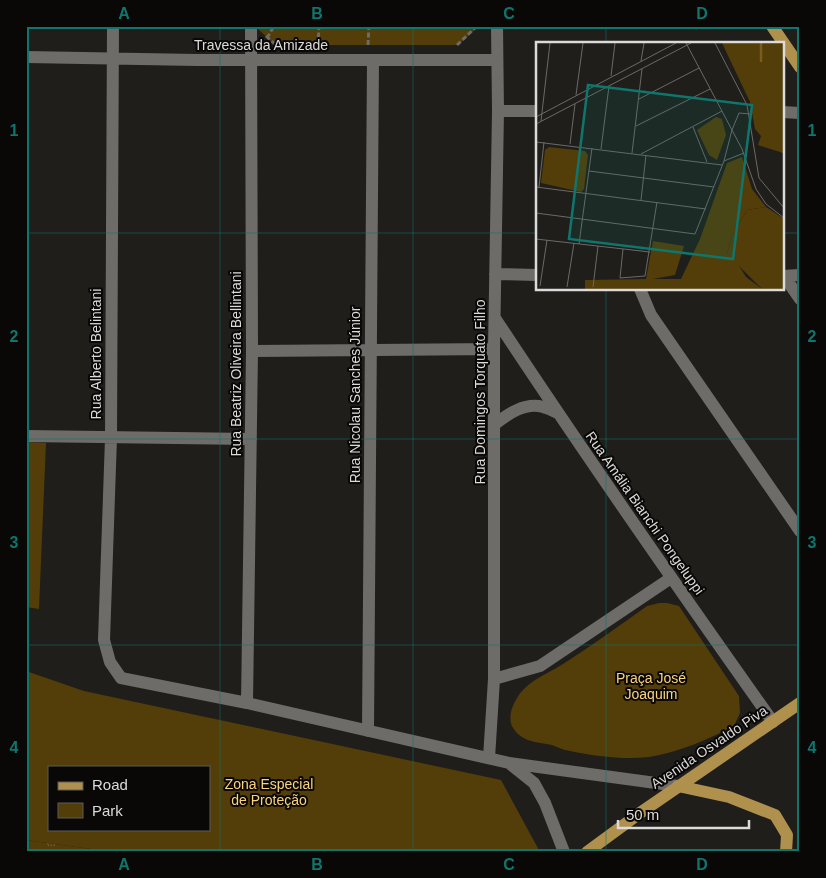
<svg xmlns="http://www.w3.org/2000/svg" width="826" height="878" font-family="Helvetica,sans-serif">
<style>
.grass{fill:url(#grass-tufts)}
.park{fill:#533d09;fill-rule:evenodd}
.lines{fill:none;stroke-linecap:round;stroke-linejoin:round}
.path{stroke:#6c6b68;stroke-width:3;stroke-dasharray:5 2.5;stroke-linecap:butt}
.minor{stroke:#6e6c69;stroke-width:12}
.major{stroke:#af914d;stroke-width:12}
.grid{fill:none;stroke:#0f766e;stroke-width:1;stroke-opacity:0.55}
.labels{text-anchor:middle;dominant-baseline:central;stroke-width:4;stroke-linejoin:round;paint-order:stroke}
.street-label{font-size:14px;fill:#dcdbda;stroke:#090807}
.park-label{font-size:14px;fill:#fbd27d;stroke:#090807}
.inset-river{fill:none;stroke:#7a5d1b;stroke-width:2.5}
.inset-road{fill:none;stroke:#6b6a67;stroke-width:1}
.view{fill:#0f766e;fill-opacity:0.15;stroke:#0f766e;stroke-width:2.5}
.inset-edge{fill:none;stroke:#dcdbda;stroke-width:2.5}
.neatline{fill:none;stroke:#0f766e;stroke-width:2}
.grid-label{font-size:16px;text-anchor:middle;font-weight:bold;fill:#0f766e}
</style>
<defs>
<pattern id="grass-tufts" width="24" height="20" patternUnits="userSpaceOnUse" patternTransform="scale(1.25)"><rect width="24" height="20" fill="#533d09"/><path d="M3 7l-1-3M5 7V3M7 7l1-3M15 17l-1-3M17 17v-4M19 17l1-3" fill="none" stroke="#6b582c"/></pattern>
</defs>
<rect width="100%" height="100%" fill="#1f1e1b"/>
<!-- grass -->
<path class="grass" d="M26 840 113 852H26Z"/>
<!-- park -->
<path class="park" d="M258 26H477V28L458 45H275L258 29Z
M26 442 46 443 39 609 26 607Z
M659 603H667L679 606 739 696 740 713 734 726C709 739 677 753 649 757 623 760 595 756 570 751 563 750 558 747 552 745 537 742 520 742 512 726 508 717 512 706 517 698 527 681 547 674 563 664 591 646 619 626 647 606Z
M26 671 84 691 501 780 540 852H113L26 840ZM49 767H209V829H49Z"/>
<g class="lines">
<!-- path -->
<path class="path" d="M266 36 276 45
M267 38 274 26
M318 45 319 26
M368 45 369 26
M457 45 477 26"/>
<!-- minor -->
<path class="minor" d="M113 26 111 438 104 640 110 662 121 678 247 703 509 763 678 786
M26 57 197 60H497
M498 111H537
M782 112 800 113
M495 274 537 275
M782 276 800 275
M784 276 800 299
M640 289 651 315 800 531
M495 318C585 455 678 588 773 722
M252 351 494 349
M495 424C508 414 525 402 543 407 548 408 553 411 558 413
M26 436 251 439
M494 679 540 666 671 578
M247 703 252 351 251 26
M368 731 373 60
M489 758 494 679V349L498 111 497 26
M509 763 534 783 545 803 564 852"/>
<!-- major -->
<path class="major" d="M772 26 800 67
M678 786 729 797 775 815 787 835 786 852
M587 852 640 813 800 703"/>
</g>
<!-- grid -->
<path class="grid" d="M220 26V852M413 26V852M606 26V44M26 233H537M782 233H800M606 289V852M26 439H800M26 645H800"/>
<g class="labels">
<!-- street labels -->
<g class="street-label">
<text x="261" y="45">Travessa da Amizade</text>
<text transform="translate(96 354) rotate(-90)">Rua Alberto Belintani</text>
<text transform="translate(236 364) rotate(-90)">Rua Beatriz Oliveira Bellintani</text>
<text transform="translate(480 392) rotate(-90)">Rua Domingos Torquato Filho</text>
<text transform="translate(355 395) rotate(-90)">Rua Nicolau Sanches Júnior</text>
<text transform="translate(645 513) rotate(55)">Rua Amália Bianchi Pongeluppi</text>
<text transform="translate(709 747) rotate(-34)">Avenida Osvaldo Piva</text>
</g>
<!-- park labels -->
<g class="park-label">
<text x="651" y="678">Praça José<tspan x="651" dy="16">Joaquim</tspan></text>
<text x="269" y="784">Zona Especial<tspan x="269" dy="16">de Proteção</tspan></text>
</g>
</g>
<!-- overview -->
<g transform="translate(536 42)">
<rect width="248" height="248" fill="#1f1e1b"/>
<path d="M230 165 247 176V247H226L191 212 196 193 211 168Z" fill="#533d09"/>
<path d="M186 1H247V111L222 103 225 94 219 87 214 60ZM180 75 186 77 190 93 181 118 173 113 161 88ZM13 105 49 109 52 113 48 147 45 150 5 141 9 108ZM206 115 216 147 230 165 211 168 196 193 191 212 199 217 210 235 226 247H49V238L110 237 117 199 148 204 139 233 117 237H145L164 197 191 121Z" fill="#533d09"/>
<path class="inset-river" d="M225 20V1"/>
<path class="inset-road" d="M150 1 206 107 220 147 230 162 248 176M179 1 211 63 223 136 248 166M105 19 108 1M75 34 79 1M40 53 47 1M103 57 163 26M0 75 140 1M5 79 14 1M0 82 155 1M100 84 174 47M157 85 171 120M196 88 203 71 214 72M0 100 186 123M34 102 39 62M65 107 73 44M96 111 106 27M105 112 186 69M188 119 208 111M53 129 178 145M0 145 170 167M3 145 8 100M105 158 110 113M0 171 159 192 188 119 196 88M0 197 114 210M43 202 56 106M87 207 84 236 109 234 121 160M4 244 11 198M31 245 38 201M57 245 62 204"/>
<path class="view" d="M52 43 216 63 197 217 33 197Z"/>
<rect width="248" height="248" class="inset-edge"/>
</g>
<!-- border -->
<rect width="826" height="878" fill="none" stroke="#090807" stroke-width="55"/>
<!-- legend -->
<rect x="48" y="766" width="162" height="65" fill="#090807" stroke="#5d5c5b"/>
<rect x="58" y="782" width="25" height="8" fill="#af914d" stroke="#5d5c5b"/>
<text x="92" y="790" font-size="15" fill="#dcdbda">Road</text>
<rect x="58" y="803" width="25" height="15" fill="#533d09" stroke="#5d5c5b"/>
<text x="92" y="816" font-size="15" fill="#dcdbda">Park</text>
<!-- scale -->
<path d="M618 820v8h131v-8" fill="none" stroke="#dcdbda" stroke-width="2.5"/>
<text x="626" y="820" font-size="15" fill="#dcdbda" stroke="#090807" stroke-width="4" paint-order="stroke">50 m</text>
<rect x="28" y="28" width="770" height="822" class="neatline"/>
<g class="grid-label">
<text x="124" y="19">A</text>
<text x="317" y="19">B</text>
<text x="509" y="19">C</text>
<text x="702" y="19">D</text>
<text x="14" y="136">1</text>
<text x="812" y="136">1</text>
<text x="14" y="342">2</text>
<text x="812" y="342">2</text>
<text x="14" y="548">3</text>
<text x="812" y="548">3</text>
<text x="14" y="753">4</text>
<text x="812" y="753">4</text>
<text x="124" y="870">A</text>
<text x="317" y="870">B</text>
<text x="509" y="870">C</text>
<text x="702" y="870">D</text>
</g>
</svg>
